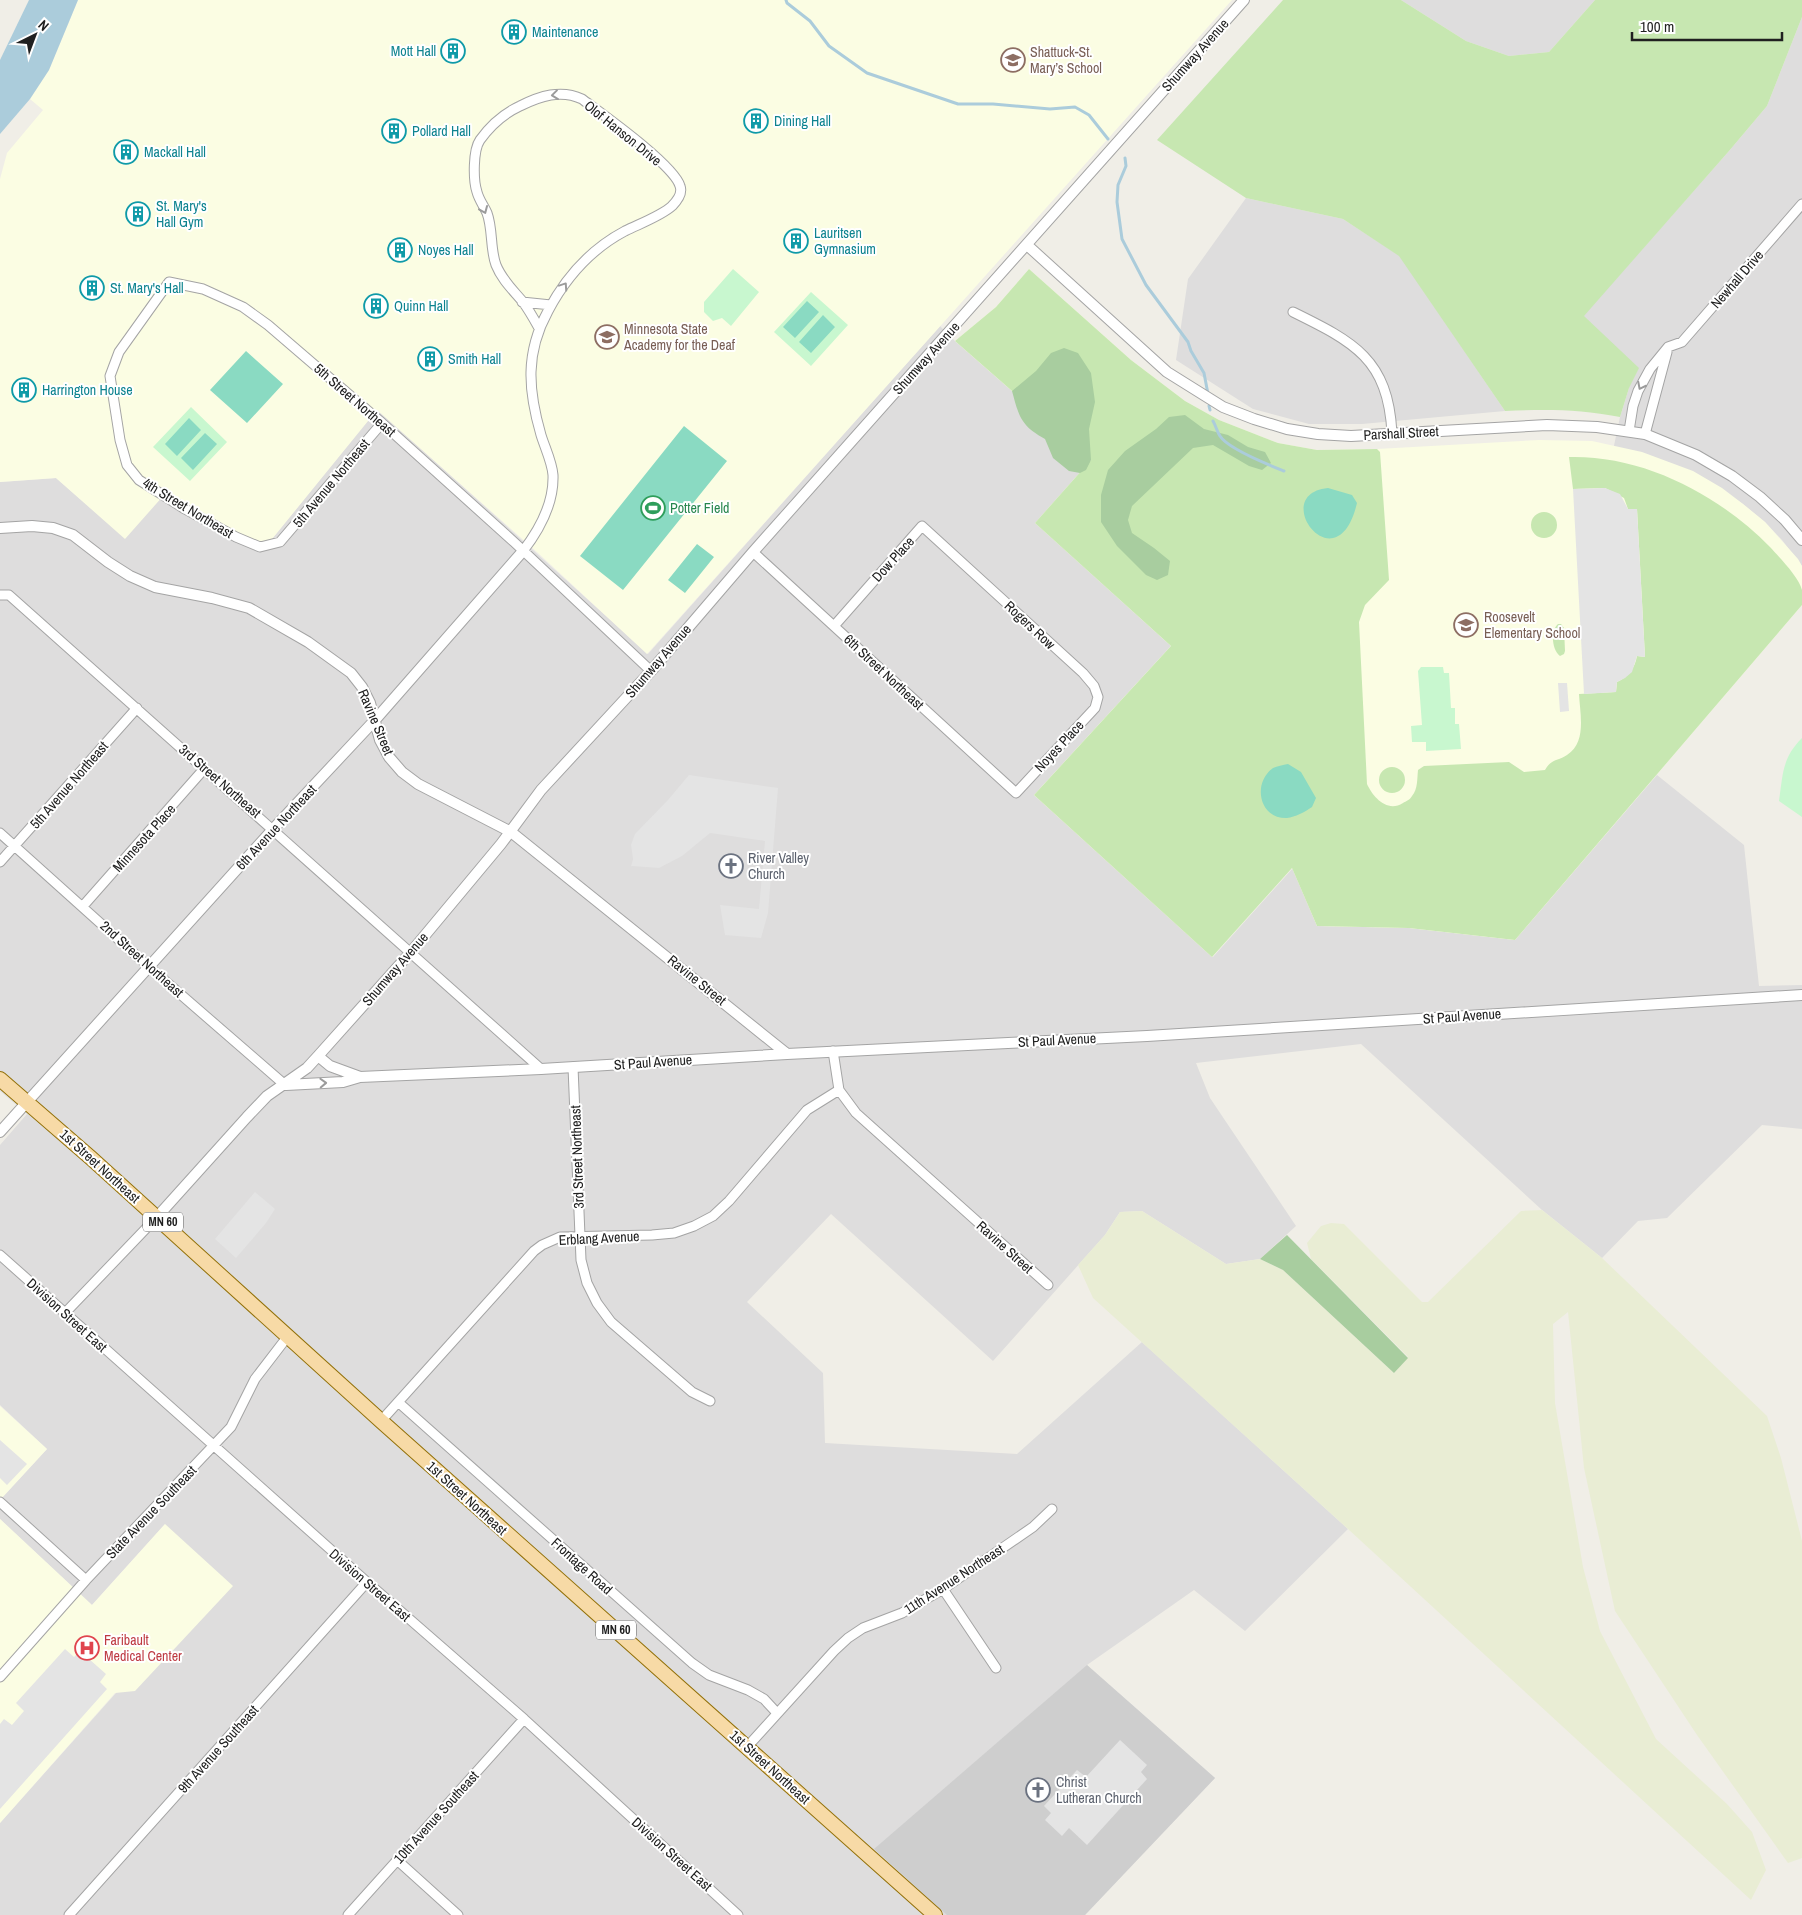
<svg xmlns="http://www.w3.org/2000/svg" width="1802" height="1915" font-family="'Archivo Narrow',sans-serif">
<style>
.residential{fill:#dedddd}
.education{fill:#fbfde3}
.religious{fill:#cecece}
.farmland{fill:#e9edd4}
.grass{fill:#c7e7b1}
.forest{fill:#a8cd9f}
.park{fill:#c8f7cf}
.pitch{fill:#8adac2}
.parking{fill:#e4e4e4}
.water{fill:#abccdb}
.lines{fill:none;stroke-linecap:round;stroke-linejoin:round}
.stream{stroke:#abccdb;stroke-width:3}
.minor-casing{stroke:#a4a4a4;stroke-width:11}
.tertiary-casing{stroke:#a4a4a4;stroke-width:12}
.primary-casing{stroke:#937109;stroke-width:16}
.minor{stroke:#fff;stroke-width:9}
.tertiary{stroke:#fff;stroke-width:10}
.primary{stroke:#f7daa6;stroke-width:14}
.oneway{stroke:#9b9b9b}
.labels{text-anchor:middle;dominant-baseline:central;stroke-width:4;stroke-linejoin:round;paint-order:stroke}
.shield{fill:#fff;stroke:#636363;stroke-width:1}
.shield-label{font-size:12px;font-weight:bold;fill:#202020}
.culture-label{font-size:14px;fill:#0d838f;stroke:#fff;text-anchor:start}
.education-label{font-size:14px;fill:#785e54;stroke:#fff;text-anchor:start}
.street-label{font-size:14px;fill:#202020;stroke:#fff}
.leisure-label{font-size:14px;fill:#27864d;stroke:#fff;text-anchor:start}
.worship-label{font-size:14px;fill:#5b616d;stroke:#fff;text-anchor:start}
.health-label{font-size:14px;fill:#be3a42;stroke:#fff;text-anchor:start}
</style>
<rect width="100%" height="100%" fill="#f0eee7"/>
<!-- residential -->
<path class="residential" d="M1401 0H1595L1549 52 1509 56 1466 41Z
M1802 17V566L1782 540 1765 522 1743 504 1706 479 1611 460 1620 417 1629 388 1583 316 1729 151 1767 106Z
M1246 198 1343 219 1400 256 1505 411 1362 424H1309L1253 409 1176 360 1188 279Z
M940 326 955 341 1091 460 1036 523 1171 646 1034 795 1213 957 1293 868 1317 926 1409 928 1515 940 1657 775 1744 845 1759 986 1802 985V1129L1762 1125 1667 1218 1638 1221 1602 1258 1542 1210 1361 1044 1196 1063 1210 1098 1296 1226 1260 1259 1226 1264 1142 1211 1120 1212 1105 1235 993 1361 831 1214 747 1302 823 1373 825 1443 1017 1454 1142 1342 1348 1529 1245 1631 1194 1590 1087 1665 1215 1778 1085 1915H0V1823L116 1693 165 1524 92 1605 0 1519V1500L47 1449 0 1405V1145L27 1114 0 1091V482L56 478 125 538 163 495 260 547 272 539 377 409 648 654Z"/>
<!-- education -->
<path class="education" d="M78 0H1232L647 654 537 552 377 410 272 539 260 547 164 495 125 539 56 478 0 482V179L7 153 43 110 30 99 49 70Z
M1029 269 1131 360 1185 401 1219 420 1278 443 1317 450 1377 449 1539 440 1592 441 1642 452 1693 471 1722 488 1743 504 1765 522 1798 559 1802 566V605L1515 940 1409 928 1317 926 1292 868 1212 957 1034 795 1171 646 1035 523 1091 460 955 341 996 307Z
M0 1406 47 1449 0 1500Z
M0 1519 92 1605 165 1524 233 1586 135 1691 115 1693 0 1823Z"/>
<!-- religious -->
<path class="religious" d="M1087 1665 1215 1778 1085 1915H947L874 1849Z"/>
<!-- farmland -->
<path class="farmland" d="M1542 1210 1602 1258 1767 1416 1781 1458 1802 1541V1858L1788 1863 1697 1735 1615 1611 1584 1468 1568 1312 1553 1324 1555 1403 1583 1567 1600 1631 1656 1739 1727 1804 1752 1832 1766 1870 1751 1900 1348 1529 1093 1298 1078 1265 1105 1235 1120 1212 1142 1211 1226 1264 1260 1259 1283 1270 1394 1373 1408 1357 1311 1259 1307 1243 1321 1226 1331 1223 1344 1224 1422 1302H1428L1521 1211Z"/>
<!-- grass -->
<path class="grass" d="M1283 0H1401L1466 41 1509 56 1549 52 1595 0H1802V17L1767 106 1729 151 1584 316 1639 368 1629 388 1620 417C1579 409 1546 409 1505 411L1399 256 1343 219 1246 198 1157 140Z
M1029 269 1131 360 1185 401 1219 420 1278 443 1317 450 1377 449 1380 452 1389 580 1365 605 1359 622 1367 784C1373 797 1387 813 1403 803 1406 801 1410 800 1412 796 1418 789 1417 779 1418 770L1424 766 1509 762 1524 772 1545 770C1551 759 1558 761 1567 755 1587 742 1580 714 1579 694L1616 692 1617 682C1628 677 1635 668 1637 656L1645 657 1637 509H1628L1624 498 1605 488 1573 489 1569 457C1644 455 1719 495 1770 547 1779 557 1799 577 1802 590 1802 594 1802 600 1802 605L1515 940 1409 928 1317 926 1292 868 1212 957 1034 795 1171 646 1035 523 1091 460 955 341 996 307Z
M1531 525a13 13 0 1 1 26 0a13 13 0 1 1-26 0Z
M1558 624H1561L1564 628 1565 651 1564 654 1560 656C1552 650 1550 631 1558 624Z
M1379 780a13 13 0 1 1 26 0a13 13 0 1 1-26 0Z"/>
<!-- forest -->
<path class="forest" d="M1064 348 1078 353 1091 373 1095 402 1089 429 1091 460 1086 470 1080 473 1069 471 1053 458 1045 439C1021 426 1019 417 1012 391L1036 371 1051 353Z
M1185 415 1204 429 1228 435 1248 447 1265 452 1271 463 1262 470 1249 466 1213 445 1193 448 1132 506 1128 520 1132 533 1154 548 1170 561 1168 575 1157 580 1146 575 1117 546 1101 522V495L1108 470 1125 451 1156 429 1169 417Z
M1287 1235 1408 1358 1394 1373 1283 1270 1260 1259Z"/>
<!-- park -->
<path class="park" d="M733 269 759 292 731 326 722 318 713 321 704 312V302Z
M811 292 848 325 811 366 774 332Z
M191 407 227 442 190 481 153 447Z
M1421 667H1443L1444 673H1449L1451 708H1455V724H1459L1461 749 1426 751V742H1412L1411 726 1422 725 1418 671Z
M1802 738V817L1779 801C1783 774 1782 758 1802 738Z"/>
<!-- pitch -->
<path class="pitch" d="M807 301 819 312 795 338 783 327Z
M823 315 835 327 811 353 799 342Z
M246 351 283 384 247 423 210 390Z
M189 418 201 430 177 456 165 444Z
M684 426 727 461 623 590 580 556Z
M205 433 217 444 193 470 181 458Z
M1328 488 1352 495 1357 503C1337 588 1267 494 1328 488Z
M697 544 714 557 685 593 668 580Z
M1288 764 1301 772 1316 798 1312 807C1305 812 1295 817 1287 818 1259 819 1252 783 1273 768 1277 766 1283 765 1288 764Z"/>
<!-- parking -->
<path class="parking" d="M1605 488 1620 494 1628 509H1637L1645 657 1637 656 1632 672 1625 678 1617 682 1616 692 1584 694 1573 489Z
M1558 683H1567L1569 711 1560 712Z
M689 775 778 788 768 913 761 938 725 935 720 905 759 909 765 841 710 833 682 856 659 868 631 866 633 859 631 845 635 834 668 800Z
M255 1192 275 1209 266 1223 236 1258 215 1239Z
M0 1440 27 1464 7 1485 0 1478Z
M65 1649 74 1657 80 1651 106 1674 100 1682 107 1689 0 1809V1724L4 1719 12 1725 24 1711 16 1703Z
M1120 1740 1147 1765 1141 1772 1147 1779 1087 1845 1069 1828 1062 1836 1045 1820 1051 1813 1044 1806 1077 1770 1086 1777Z"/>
<!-- water -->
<path class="water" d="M29 0H78L49 70 30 99 0 134V60Z"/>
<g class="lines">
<!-- stream -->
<path class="stream" d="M786 0 787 3 810 21 829 46 867 73 958 104H993L1050 109 1075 107 1089 115 1108 139
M1125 158 1126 166 1118 185 1117 202 1122 239 1146 285 1188 342 1191 351 1204 373 1208 394
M1209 406 1210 410
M1213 421C1216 426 1217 432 1220 436 1228 449 1269 465 1284 471"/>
<!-- minor casing -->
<g class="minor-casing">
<path id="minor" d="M522 302 551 305
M1293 312C1354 342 1388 359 1392 433
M382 423 280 542 260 547 236 537 185 509 139 480 127 465 120 440 110 376 119 352 169 282 203 289 243 307 268 325 382 423 514 542 651 671
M1629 431 1633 406 1638 391 1650 369 1668 347 1682 342 1802 204
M1645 434 1667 352
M523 551C540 529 554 504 553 475 552 462 545 448 541 435 528 390 525 353 548 311 566 277 591 249 625 231 639 224 661 216 672 206 677 201 683 194 680 186 674 165 602 114 582 99 561 89 540 96 520 106 505 113 490 126 480 140 473 150 473 180 477 192 479 200 484 206 487 213 493 229 490 249 496 265 502 280 513 290 523 302 529 310 534 319 539 328
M753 552 1016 793 1095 708 1098 697 1094 686 1083 673 922 526 834 626
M0 595H9C187 753 365 910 541 1069
M0 833 148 966 285 1085
M0 862 137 708
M83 906 204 769
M833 1051 839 1090 856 1113 1048 1285
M573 1067 581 1260 587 1283 597 1303 611 1322 692 1392 710 1401
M0 1255 367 1582 524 1719 738 1915
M65 1313 157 1217
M398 1402 692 1663 709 1675 748 1690 764 1699 777 1713
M381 1421 534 1251 542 1245 560 1237 652 1235 674 1233 694 1226 713 1216 729 1201 807 1110 839 1090
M0 1502 86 1580
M943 1589 996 1668
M0 1677 86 1580 231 1427 255 1379 288 1336
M747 1747 834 1651 848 1638 863 1628 902 1613 943 1589 1033 1527 1052 1509
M397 1860 458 1915
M69 1915 367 1582
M348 1915 524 1719"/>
</g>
<!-- tertiary casing -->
<g class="tertiary-casing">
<path id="tertiary" d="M1027 245 1167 372 1223 407 1254 419 1287 429 1318 434 1351 436 1547 425 1597 427 1645 434 1696 455 1732 476 1760 497 1785 520 1802 540
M0 528 32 526 53 528 73 535 108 562 130 576 155 587 212 598 249 608 308 642 351 673 362 687 370 703 380 740 389 757 402 772 418 784 511 832 787 1054
M318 1056 330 1066 360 1077 541 1069 787 1054 1147 1036 1802 995
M286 1085 343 1082 360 1077
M0 1132 274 828 375 720 523 551
M157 1217 247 1117 267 1096 307 1068 318 1056 411 952 501 844 541 790 651 671 753 552 1244 0"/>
</g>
<!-- primary casing -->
<g class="primary-casing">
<path id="primary" d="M0 1079 91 1158 381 1421 935 1915"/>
</g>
<!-- minor -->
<use href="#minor" class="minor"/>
<!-- tertiary -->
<use href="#tertiary" class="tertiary"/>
<!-- primary -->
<use href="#primary" class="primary"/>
</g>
<!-- one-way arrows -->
<defs><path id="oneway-chevron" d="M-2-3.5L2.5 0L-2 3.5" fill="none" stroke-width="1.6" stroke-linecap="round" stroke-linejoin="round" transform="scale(1.25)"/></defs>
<g class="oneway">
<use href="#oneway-chevron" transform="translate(555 95) rotate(173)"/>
<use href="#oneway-chevron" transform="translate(484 210) rotate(67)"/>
<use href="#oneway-chevron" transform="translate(564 286) rotate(-56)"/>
<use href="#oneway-chevron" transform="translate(1641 386) rotate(117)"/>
<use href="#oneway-chevron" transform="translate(323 1083) rotate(-2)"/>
</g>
<!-- icons -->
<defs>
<g id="building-ring" transform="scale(1.25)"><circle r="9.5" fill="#fff" stroke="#0f9aa8" stroke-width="1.5"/><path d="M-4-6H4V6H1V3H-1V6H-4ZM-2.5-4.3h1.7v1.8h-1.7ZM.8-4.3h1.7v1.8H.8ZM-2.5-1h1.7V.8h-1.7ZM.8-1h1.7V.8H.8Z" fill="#0f9aa8"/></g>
<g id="school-ring" transform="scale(1.25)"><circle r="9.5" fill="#fff" stroke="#8d6e63" stroke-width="1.5"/><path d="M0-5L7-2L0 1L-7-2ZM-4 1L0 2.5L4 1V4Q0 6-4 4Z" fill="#8d6e63"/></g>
<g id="stadium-ring" transform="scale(1.25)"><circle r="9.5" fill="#fff" stroke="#2e9e5b" stroke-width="1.5"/><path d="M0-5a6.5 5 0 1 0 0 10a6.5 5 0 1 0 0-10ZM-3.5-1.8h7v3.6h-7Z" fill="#2e9e5b"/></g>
<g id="church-ring" transform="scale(1.25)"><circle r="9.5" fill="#fff" stroke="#6b7280" stroke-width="1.5"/><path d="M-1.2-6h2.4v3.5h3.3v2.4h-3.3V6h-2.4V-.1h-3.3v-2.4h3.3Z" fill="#6b7280"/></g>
<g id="hospital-ring" transform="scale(1.25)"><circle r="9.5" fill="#fff" stroke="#e0444e" stroke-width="1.5"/><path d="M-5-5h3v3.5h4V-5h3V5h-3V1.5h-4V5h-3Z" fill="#e0444e"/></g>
</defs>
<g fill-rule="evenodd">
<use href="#building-ring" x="514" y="32"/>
<use href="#building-ring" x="453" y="51"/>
<use href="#school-ring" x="1013" y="60"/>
<use href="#building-ring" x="756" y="121"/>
<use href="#building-ring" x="394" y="131"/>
<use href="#building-ring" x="126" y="152"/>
<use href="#building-ring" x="138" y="214"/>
<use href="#building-ring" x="796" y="241"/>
<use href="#building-ring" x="400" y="250"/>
<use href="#building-ring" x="92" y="288"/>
<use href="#building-ring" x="376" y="306"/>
<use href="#school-ring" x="607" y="337"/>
<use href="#building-ring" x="430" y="359"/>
<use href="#building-ring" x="24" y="390"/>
<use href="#stadium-ring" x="653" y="508"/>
<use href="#school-ring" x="1466" y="625"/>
<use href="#church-ring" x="731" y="866"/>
<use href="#hospital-ring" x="87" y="1648"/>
<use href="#church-ring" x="1038" y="1790"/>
</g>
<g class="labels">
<!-- shield labels -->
<g class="shield">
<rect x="143" y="1212.5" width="40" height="19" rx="4"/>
<rect x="596" y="1620.5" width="40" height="19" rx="4"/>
</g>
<g class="shield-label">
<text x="163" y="1222">MN 60</text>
<text x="616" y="1630">MN 60</text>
</g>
<!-- culture labels -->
<g class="culture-label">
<text x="532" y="32">Maintenance</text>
<text x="436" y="51" text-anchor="end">Mott Hall</text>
<text x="774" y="121">Dining Hall</text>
<text x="412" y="131">Pollard Hall</text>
<text x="144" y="152">Mackall Hall</text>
<text x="156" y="206">St. Mary's<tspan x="156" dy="16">Hall Gym</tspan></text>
<text x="814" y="233">Lauritsen<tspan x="814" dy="16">Gymnasium</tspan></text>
<text x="418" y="250">Noyes Hall</text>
<text x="110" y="288">St. Mary's Hall</text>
<text x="394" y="306">Quinn Hall</text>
<text x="448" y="359">Smith Hall</text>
<text x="42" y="390">Harrington House</text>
</g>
<!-- education labels -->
<g class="education-label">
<text x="1030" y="52">Shattuck-St.<tspan x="1030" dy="16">Mary’s School</tspan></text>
<text x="624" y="329">Minnesota State<tspan x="624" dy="16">Academy for the Deaf</tspan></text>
<text x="1484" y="617">Roosevelt<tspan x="1484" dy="16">Elementary School</tspan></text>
</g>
<!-- street labels -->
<g class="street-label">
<text transform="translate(1195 55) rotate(-48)">Shumway Avenue</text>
<text transform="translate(623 133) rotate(39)">Olof Hanson Drive</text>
<text transform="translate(1737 279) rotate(-49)">Newhall Drive</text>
<text transform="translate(926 358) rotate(-48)">Shumway Avenue</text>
<text transform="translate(355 400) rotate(41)">5th Street Northeast</text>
<text transform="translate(1401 433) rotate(-3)">Parshall Street</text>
<text transform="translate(331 483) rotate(-50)">5th Avenue Northeast</text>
<text transform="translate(188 508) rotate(31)">4th Street Northeast</text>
<text transform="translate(893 559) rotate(-48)">Dow Place</text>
<text transform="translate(1030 625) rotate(43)">Rogers Row</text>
<text transform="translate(658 661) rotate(-49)">Shumway Avenue</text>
<text transform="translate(884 672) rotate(43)">6th Street Northeast</text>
<text transform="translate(376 722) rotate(67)">Ravine Street</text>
<text transform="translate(1059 746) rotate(-47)">Noyes Place</text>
<text transform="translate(220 781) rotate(41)">3rd Street Northeast</text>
<text transform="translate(69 785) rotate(-49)">5th Avenue Northeast</text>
<text transform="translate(276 827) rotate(-47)">6th Avenue Northeast</text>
<text transform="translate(144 838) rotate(-48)">Minnesota Place</text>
<text transform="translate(142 959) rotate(42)">2nd Street Northeast</text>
<text transform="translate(395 969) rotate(-49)">Shumway Avenue</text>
<text transform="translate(697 980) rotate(39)">Ravine Street</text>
<text transform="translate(1462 1016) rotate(-4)">St Paul Avenue</text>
<text transform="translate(1057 1040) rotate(-3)">St Paul Avenue</text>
<text transform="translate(653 1062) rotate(-4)">St Paul Avenue</text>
<text transform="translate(577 1157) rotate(-92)">3rd Street Northeast</text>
<text transform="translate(100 1166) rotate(42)">1st Street Northeast</text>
<text transform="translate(599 1238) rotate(-3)">Erblang Avenue</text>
<text transform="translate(1005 1247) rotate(42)">Ravine Street</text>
<text transform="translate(67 1315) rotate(42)">Division Street East</text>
<text transform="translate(467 1498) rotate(42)">1st Street Northeast</text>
<text transform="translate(151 1512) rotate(-46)">State Avenue Southeast</text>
<text transform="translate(582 1566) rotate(42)">Frontage Road</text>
<text transform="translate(954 1579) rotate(-33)">11th Avenue Northeast</text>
<text transform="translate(370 1585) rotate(41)">Division Street East</text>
<text transform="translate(218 1749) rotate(-48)">9th Avenue Southeast</text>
<text transform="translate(770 1767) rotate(42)">1st Street Northeast</text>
<text transform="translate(436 1817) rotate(-48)">10th Avenue Southeast</text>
<text transform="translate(672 1854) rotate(42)">Division Street East</text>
</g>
<!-- leisure labels -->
<g class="leisure-label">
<text x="670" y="508">Potter Field</text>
</g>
<!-- worship labels -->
<g class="worship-label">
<text x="748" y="858">River Valley<tspan x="748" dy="16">Church</tspan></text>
<text x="1056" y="1782">Christ<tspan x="1056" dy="16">Lutheran Church</tspan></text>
</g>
<!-- health labels -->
<g class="health-label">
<text x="104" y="1640">Faribault<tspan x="104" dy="16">Medical Center</tspan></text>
</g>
</g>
<!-- north arrow -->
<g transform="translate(35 35) rotate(42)" stroke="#ffffff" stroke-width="4" paint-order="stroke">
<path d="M0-4L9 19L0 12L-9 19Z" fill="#202020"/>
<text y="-8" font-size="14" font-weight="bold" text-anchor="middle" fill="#202020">N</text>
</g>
<!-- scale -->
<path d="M1632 32v8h150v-8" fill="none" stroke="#202020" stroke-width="2.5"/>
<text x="1640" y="32" font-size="15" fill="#202020" stroke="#ffffff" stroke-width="4" paint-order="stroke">100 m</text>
</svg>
